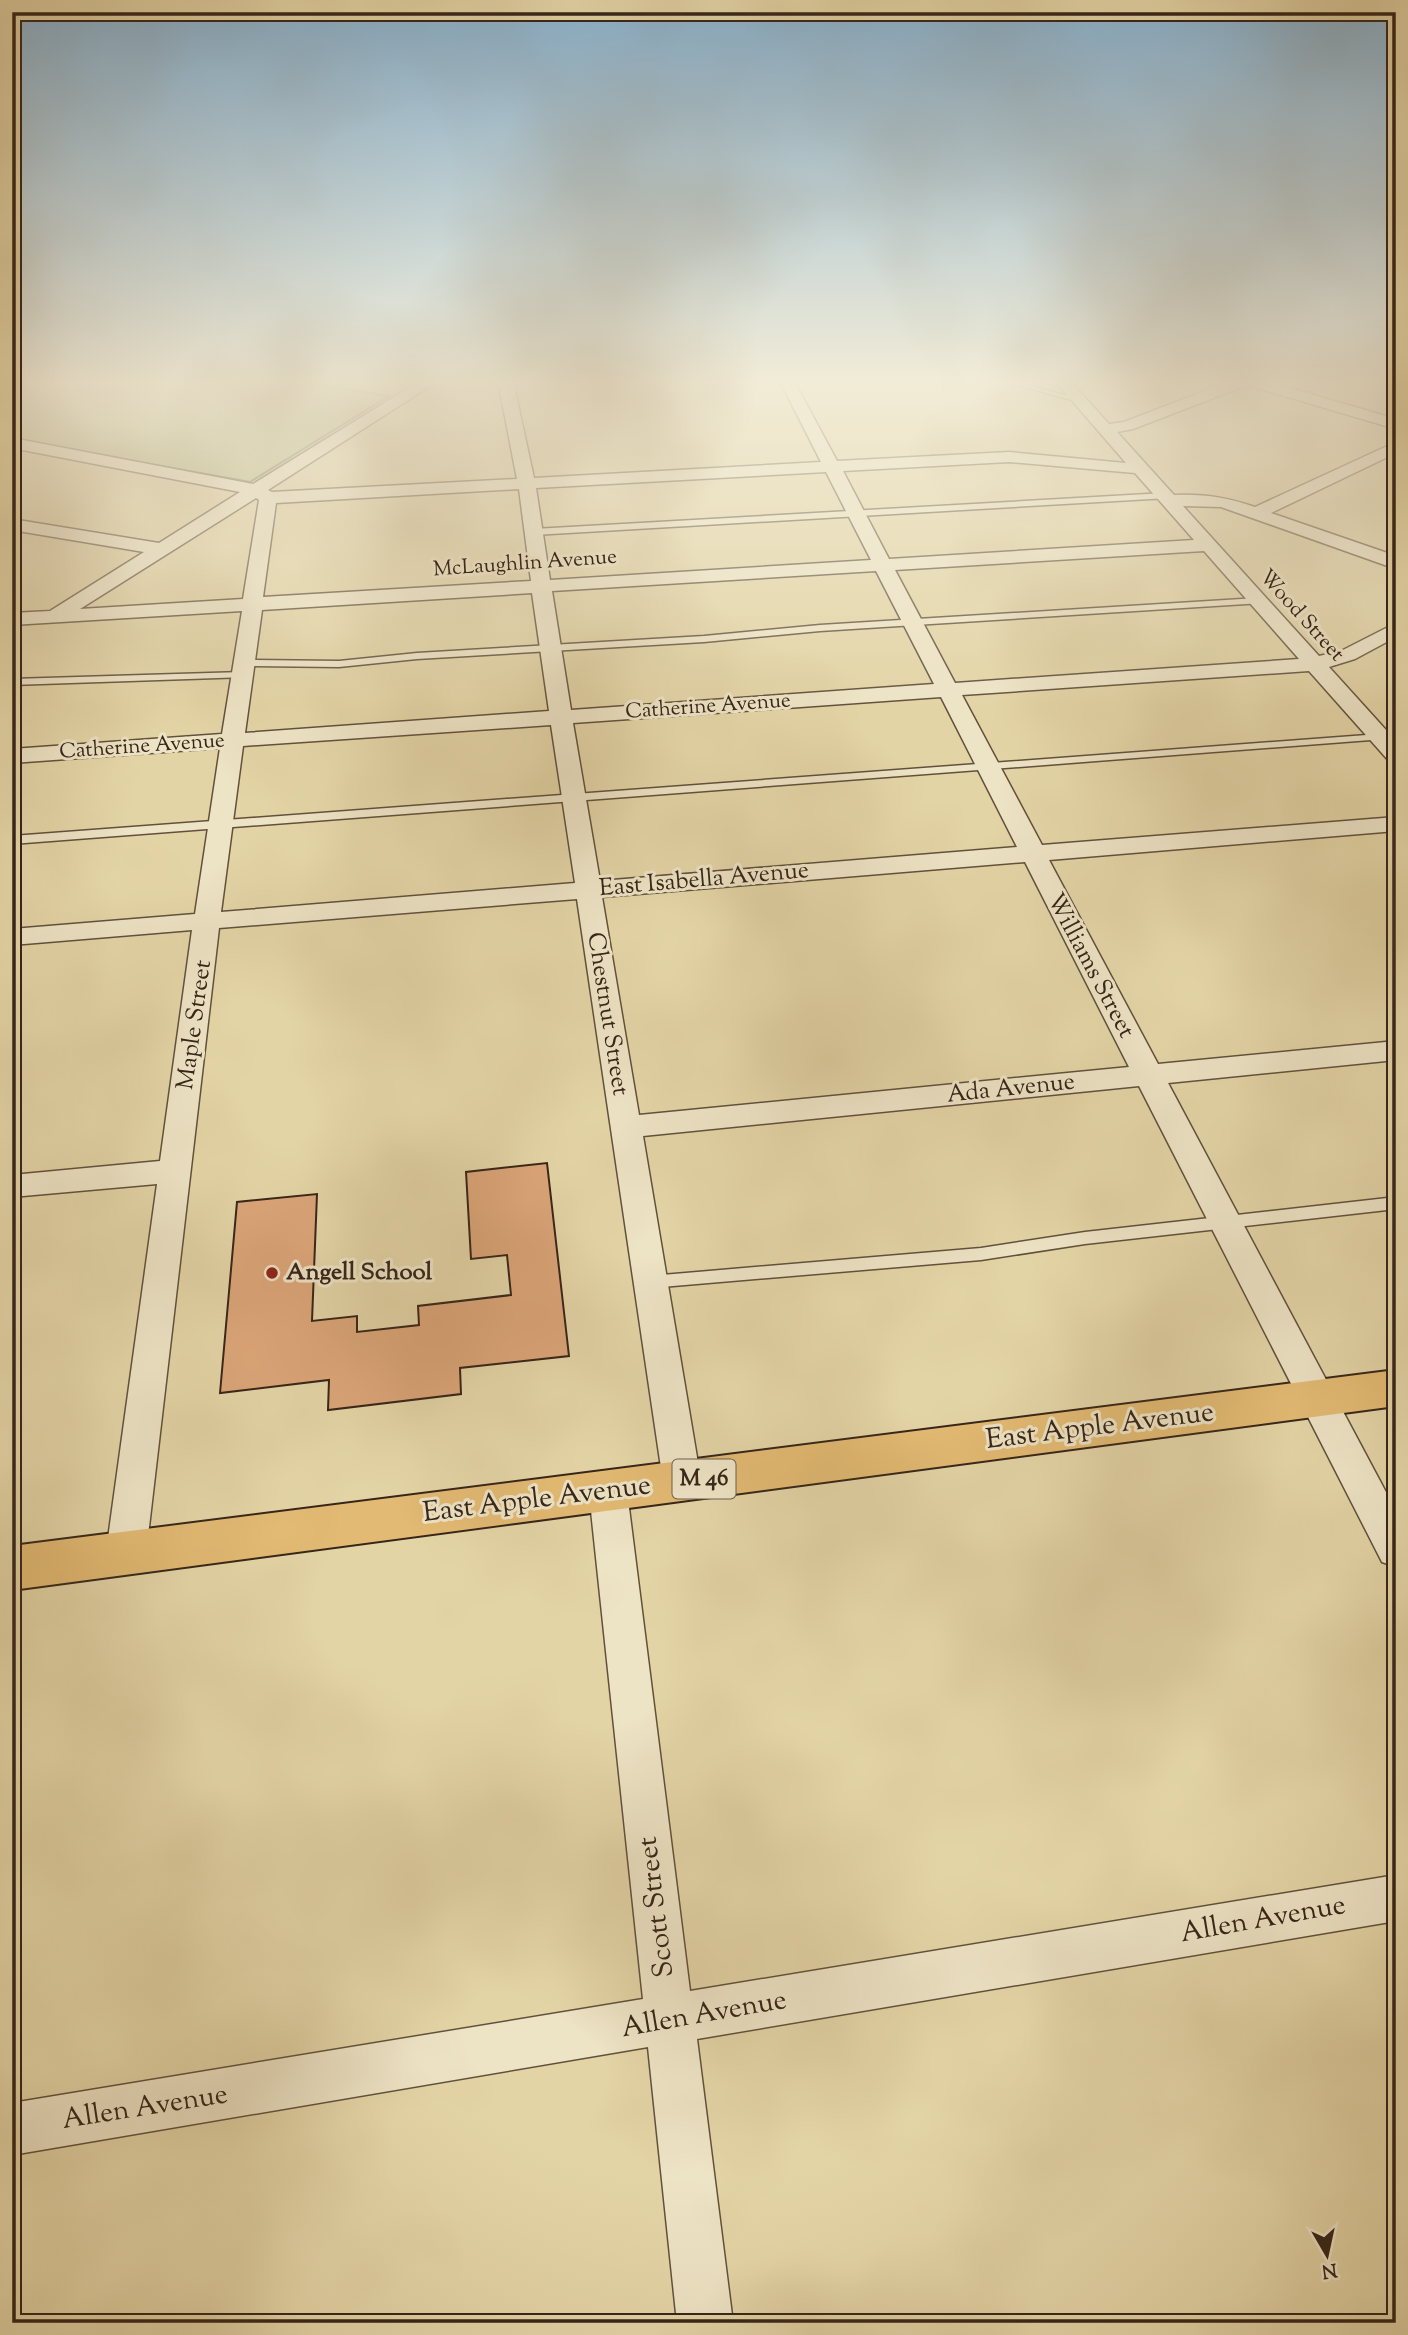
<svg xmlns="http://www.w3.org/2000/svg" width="1408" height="2335" font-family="'Sorts Mill Goudy',serif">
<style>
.green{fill:#b7bc84;stroke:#76704e;stroke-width:2}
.building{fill:#dba578;stroke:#362519;stroke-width:2}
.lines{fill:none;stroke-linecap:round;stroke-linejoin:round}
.service-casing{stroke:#61513c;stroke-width:3}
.minor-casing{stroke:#61513c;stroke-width:3}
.primary-casing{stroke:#362519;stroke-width:4}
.service{fill:#ede3c5;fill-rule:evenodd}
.minor{fill:#ede3c5;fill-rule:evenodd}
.primary{fill:#e2ba73;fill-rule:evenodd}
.poi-dot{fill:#8f2418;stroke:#ede3c5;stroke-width:2.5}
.labels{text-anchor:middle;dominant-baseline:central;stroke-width:6;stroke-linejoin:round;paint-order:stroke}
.far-street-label{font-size:21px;fill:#362519;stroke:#ede3c5}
.shield{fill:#ede3c5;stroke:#6d5e4d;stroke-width:2}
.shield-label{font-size:23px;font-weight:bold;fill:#362519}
.street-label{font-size:24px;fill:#362519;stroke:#ede3c5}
.poi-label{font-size:24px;font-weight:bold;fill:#362519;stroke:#ede3c5;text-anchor:start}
.near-street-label{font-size:28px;fill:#362519;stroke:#ede3c5}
</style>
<rect width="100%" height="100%" fill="#e3d4a6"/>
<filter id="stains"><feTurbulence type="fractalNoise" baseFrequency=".00286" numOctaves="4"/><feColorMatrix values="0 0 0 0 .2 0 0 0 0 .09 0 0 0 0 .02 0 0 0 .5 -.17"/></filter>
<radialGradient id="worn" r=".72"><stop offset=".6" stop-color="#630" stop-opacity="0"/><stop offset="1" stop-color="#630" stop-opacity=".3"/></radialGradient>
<!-- green -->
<path class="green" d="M12 381H295L389 396 250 482 12 439Z"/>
<!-- building -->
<path class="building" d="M547 1163 569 1356 460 1368 461 1394 328 1410 329 1380 220 1393 237 1202 317 1194 312 1321 357 1316V1332L419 1325 418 1306 511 1295 507 1255 471 1259 466 1172Z"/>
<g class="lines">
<!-- service casing -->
<g class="service-casing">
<path id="service" d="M1002 381H1013L1083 400 1079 402Z
M1165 493 1168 494V498L534 535 529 532 534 529Z
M1258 598 1263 601 1262 603 820 631 704 642 417 659 339 667 245 666 240 663 245 660 339 661 417 653 704 636 820 625Z
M243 672 247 673V677L12 685V679Z
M1380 734 1386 737 1384 739 12 844V836Z
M1396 1197V1209L1085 1244 981 1260 650 1288 644 1287 642 1282 644 1277 650 1276 981 1248 1085 1232Z"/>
</g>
<!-- minor casing -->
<g class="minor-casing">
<path id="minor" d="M420 381H438L268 490 272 492 517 479 498 381H513L534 478 821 462 780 381H794L837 461 1009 452 1126 463 1055 381H1070L1109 424 1124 422 1230 381H1266L1396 419V429L1247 385 1133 429 1117 432 1174 495C1204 494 1226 497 1255 507L1396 442V453L1271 513 1396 556V569L1221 507 1183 506 1319 656 1341 651 1396 623V637L1355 659 1329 667 1396 741V762L1388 760 1309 671 962 695 1042 845 1396 817V831L1049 860 1158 1064 1396 1041V1060L1168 1083 1396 1511V1567L1382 1562 1139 1086 643 1136 701 1481 695 1492 682 1497 669 1492 663 1481 577 899 219 928 146 1553 140 1565 126 1570 112 1565 106 1553 157 1184 12 1197V1175L160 1161 192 930 12 945V929L195 914 220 748 12 763V749L222 734 242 611 12 625V613L50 611 144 552 12 530V519L159 543 240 492 12 448V438L253 484ZM1009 462 1135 473 1194 540 889 559 843 471ZM826 472 871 560 550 580 536 488ZM519 489 531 581 263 597 276 503ZM256 498 259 500 243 599 80 609ZM1204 551 1299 659 955 683 895 570ZM876 571 934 684 571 710 552 591ZM532 593 549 711 245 733 262 610ZM941 697 1017 847 600 881 573 723ZM551 725 575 883 221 912 243 746ZM1025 862 1129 1067 639 1115 602 897Z
M608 1476 621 1480 627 1492 690 1991 1396 1875V1921L697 2039 733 2323H677L648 2047 12 2155V2103L643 1999 589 1492 595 1480Z"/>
</g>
<!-- primary casing -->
<g class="primary-casing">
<path id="primary" d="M1396 1370V1406L12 1590V1546Z"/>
</g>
<!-- service -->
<use href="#service" class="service"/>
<!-- minor -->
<use href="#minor" class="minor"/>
<!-- primary -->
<use href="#primary" class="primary"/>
</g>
<!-- sky -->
<linearGradient id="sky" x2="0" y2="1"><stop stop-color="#89b4d3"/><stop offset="0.54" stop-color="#f2ecd7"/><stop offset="1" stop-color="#f2ecd7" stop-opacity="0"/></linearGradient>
<rect width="1408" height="708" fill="url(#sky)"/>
<!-- markers -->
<circle class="poi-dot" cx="272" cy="1273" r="7"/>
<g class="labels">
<!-- far-street labels -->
<g class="far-street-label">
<text transform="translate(525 564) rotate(-4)">McLaughlin Avenue</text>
<text transform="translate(1301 616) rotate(48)">Wood Street</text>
<text transform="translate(708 707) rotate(-4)">Catherine Avenue</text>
<text transform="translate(142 747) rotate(-4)">Catherine Avenue</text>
</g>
<!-- shield labels -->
<rect class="shield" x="672.5" y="1459.5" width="63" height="39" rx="5"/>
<g class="shield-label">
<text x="704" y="1479">M 46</text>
</g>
<!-- street labels -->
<g class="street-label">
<text transform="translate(704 880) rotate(-5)">East Isabella Avenue</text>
<text transform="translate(1090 966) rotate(62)">Williams Street</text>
<text transform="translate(607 1014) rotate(81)">Chestnut Street</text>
<text transform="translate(195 1025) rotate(-82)">Maple Street</text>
<text transform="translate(1011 1089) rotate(-6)">Ada Avenue</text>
</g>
<!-- poi labels -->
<g class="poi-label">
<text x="286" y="1273">Angell School</text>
</g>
<!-- near-street labels -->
<g class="near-street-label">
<text transform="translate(1100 1427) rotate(-7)">East Apple Avenue</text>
<text transform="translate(537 1500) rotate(-7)">East Apple Avenue</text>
<text transform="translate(657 1907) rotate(-97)">Scott Street</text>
<text transform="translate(1263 1920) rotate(-10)">Allen Avenue</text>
<text transform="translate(704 2015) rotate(-10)">Allen Avenue</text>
<text transform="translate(145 2108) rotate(-9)">Allen Avenue</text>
</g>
</g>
<!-- margin -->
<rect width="1408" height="2335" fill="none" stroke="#e3d4a6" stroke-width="42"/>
<rect x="14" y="14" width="1380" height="2307" fill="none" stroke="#362519" stroke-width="3.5"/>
<rect x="21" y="21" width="1366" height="2293" fill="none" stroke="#362519" stroke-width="2"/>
<!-- north arrow -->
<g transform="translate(1327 2255) rotate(171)" stroke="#ede3c5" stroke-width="5" paint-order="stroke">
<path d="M0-5L12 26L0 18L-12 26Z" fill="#362519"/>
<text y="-10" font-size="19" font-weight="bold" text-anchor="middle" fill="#362519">N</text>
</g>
<rect width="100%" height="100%" filter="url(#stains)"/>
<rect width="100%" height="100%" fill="url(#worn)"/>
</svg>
